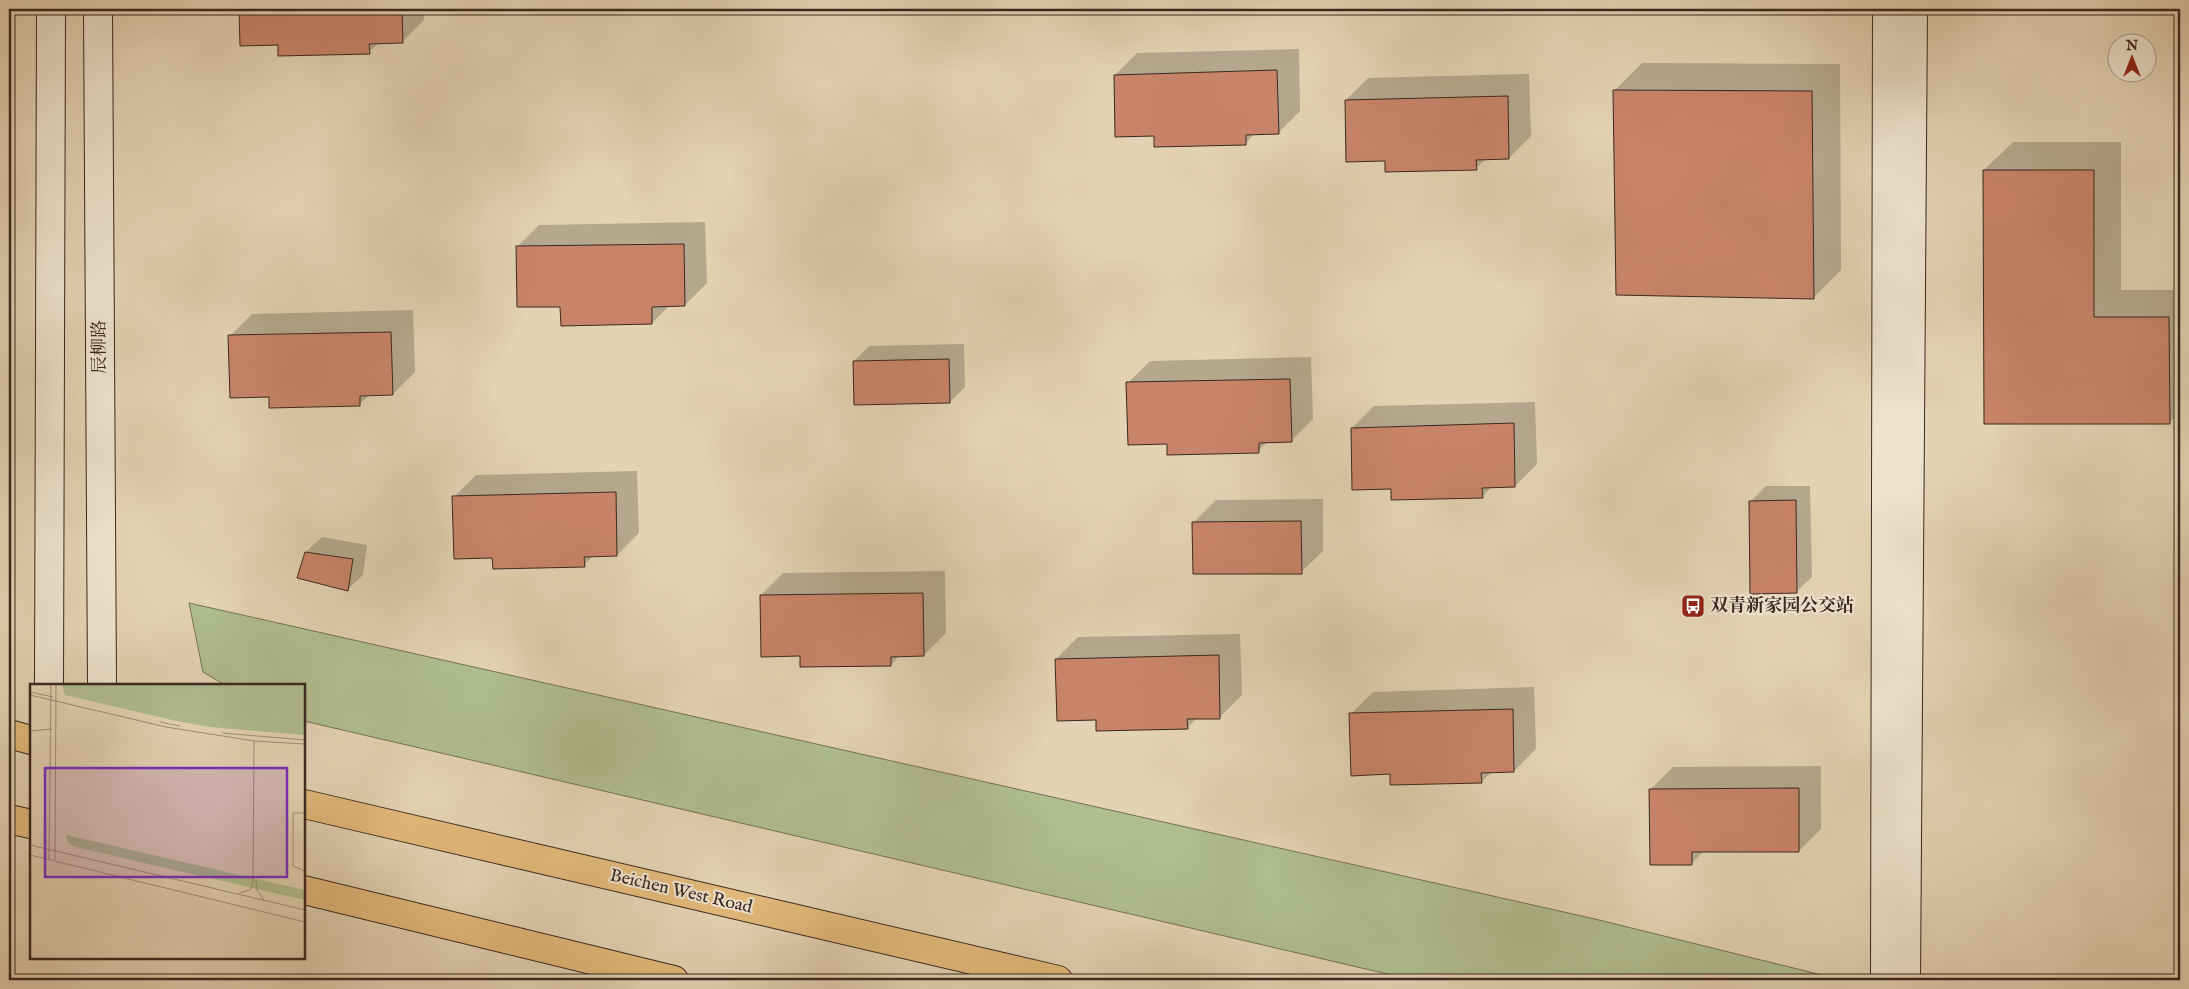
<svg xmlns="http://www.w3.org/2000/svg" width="2189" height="989" font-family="'IM FELL English','Noto Serif SC',serif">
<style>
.grass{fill:#b0bd8f;stroke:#767258}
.shadow{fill:#0003}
.building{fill:#c88469;stroke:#3b2820}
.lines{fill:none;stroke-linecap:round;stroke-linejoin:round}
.secondary-casing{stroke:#3b2820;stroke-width:30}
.primary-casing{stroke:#3b2820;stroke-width:30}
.secondary{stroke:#ede2ce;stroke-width:28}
.primary{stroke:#e2b97a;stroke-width:28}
.labels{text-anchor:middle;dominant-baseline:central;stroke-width:4;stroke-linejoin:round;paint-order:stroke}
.street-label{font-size:18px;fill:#3b2820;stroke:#ede2ce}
.poi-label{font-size:18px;font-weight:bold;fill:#3b2820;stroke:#ede2ce;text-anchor:start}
.inset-road{fill:none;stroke:#a08e78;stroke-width:1}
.view{fill:#7b2cbf;fill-opacity:0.15;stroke:#7b2cbf;stroke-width:2.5}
.inset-edge{fill:none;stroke:#3b2820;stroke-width:2.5}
</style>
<rect width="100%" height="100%" fill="#e3d2b3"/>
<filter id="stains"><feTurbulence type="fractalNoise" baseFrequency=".004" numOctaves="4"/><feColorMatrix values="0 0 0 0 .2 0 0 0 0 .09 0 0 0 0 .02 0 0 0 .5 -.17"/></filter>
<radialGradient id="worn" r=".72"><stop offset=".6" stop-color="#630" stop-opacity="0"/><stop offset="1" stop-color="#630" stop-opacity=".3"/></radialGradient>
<!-- grass -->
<path class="grass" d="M189 603 1595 919 1842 980H1413L304 721V685H225L203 672Z"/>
<!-- shadow -->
<path class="shadow" d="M240 9H424V20L402 42 379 43 369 52 279 43 241 45Z
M1299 49 1300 111 1278 133H1255L1245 144 1115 75 1137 53Z
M1642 63 1840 64 1841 270 1813 298 1614 91Z
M1529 74 1531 136 1509 158 1486 159 1476 168 1386 160 1346 100 1368 78Z
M2013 142H2121V290H2180V412L2169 423 1984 170Z
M705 222 707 283 685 305H670L652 323 562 305 517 247 539 225Z
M413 310 415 372 393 394H370L360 404 270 396 230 336 252 314Z
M964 344 965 387 950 402 854 361 869 346Z
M1311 357 1313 419 1291 441H1268L1258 451 1168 443 1128 383 1150 361Z
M1535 402 1537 464 1515 486H1492L1482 497 1352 428 1374 406Z
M637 471 639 533 617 555H594L584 565 494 556 454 497 476 475Z
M1766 486H1810L1812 577 1796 592 1751 501Z
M1323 499V551L1301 572 1194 522 1216 500Z
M322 537 367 545 363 575 348 589 306 552Z
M945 571 946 633 924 655H900L891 665 801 655 761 595 783 573Z
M1240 634 1242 695 1220 717 1197 718 1187 728 1056 659 1078 637Z
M1534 687 1536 749 1514 771 1492 772 1481 782 1351 714 1373 692Z
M1821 766V829L1799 851H1704L1692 863 1651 789 1673 767Z"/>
<!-- building -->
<path class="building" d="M239 9H402L403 43 369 44 370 54 278 56V45L240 46Z
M1277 70 1279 134 1246 135V145L1154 147V136L1115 137 1114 75Z
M1613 90 1812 91 1814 299 1616 295Z
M1508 96 1509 159 1476 160 1477 170 1385 172V161L1346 162 1345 100Z
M1983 170H2094V317H2169L2170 424H1984Z
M684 244 685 306 652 307V324L561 326 560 307H517L516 246Z
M391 332 393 395 360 396V406L269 408V397L230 398 228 335Z
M949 359 950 403 854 405 853 361Z
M1290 379 1292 442 1259 443V453L1167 455V444L1128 445 1126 382Z
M1514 423 1515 487 1482 488 1483 498 1391 500V489L1352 490 1351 428Z
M616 492 617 556 584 557 585 567 493 569 492 558 454 559 452 496Z
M1796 500 1797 593 1750 594 1749 501Z
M1301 521 1302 574H1193L1192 522Z
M305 552 353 559 348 591 297 578Z
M923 593 924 656 891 657V666L800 667V656L761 657 760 595Z
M1219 655 1220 719H1187L1188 729 1096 731V720L1057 721 1055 659Z
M1513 709 1514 772 1481 773 1482 783 1390 785V774L1351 776 1349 713Z
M1799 788V852H1692V865H1650L1649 789Z"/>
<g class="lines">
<!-- secondary casing -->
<g class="secondary-casing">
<path id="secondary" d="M98 9 102 685
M49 685 51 9
M1885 980 1887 9
M1906 980 1913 9"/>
</g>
<!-- primary casing -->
<g class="primary-casing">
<path id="primary" d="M9 734 31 740
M304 804 1058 980
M9 819 31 824
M304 890 674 980"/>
</g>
<!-- secondary -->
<use href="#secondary" class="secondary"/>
<!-- primary -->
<use href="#primary" class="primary"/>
</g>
<!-- icons -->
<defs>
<g id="bus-square" transform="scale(1.25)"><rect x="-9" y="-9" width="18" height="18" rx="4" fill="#8f2418" stroke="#ede2ce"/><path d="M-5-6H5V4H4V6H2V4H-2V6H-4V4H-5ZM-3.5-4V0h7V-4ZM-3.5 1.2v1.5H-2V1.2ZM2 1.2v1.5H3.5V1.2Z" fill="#fff"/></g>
</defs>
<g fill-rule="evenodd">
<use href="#bus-square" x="1693" y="606"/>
</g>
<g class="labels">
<!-- street labels -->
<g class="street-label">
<text transform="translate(100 347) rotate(-90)">辰柳路</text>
<text transform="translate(681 892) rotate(13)">Beichen West Road</text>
</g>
<!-- poi labels -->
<g class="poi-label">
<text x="1710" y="606">双青新家园公交站</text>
</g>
</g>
<!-- overview -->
<g transform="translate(30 684)">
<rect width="275" height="275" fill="#e3d2b3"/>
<path d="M36 151 275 206V216L45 163 38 158Z" fill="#b0bd8f"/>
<path d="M32 0H275V51L179 43 142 36 35 11Z" fill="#b0bd8f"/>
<path class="inset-road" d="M0 8 23 13M0 11 136 43 224 57 275 60M130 38 150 42M0 47 22 45M192 49 275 56M275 129H263V182L275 187M0 161 275 226M0 171 275 238M19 175 21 0M25 176 26 0M226 196 227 206 234 216M209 209 220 206 223 199 224 56"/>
<path class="view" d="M15 84H257V193H15Z"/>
<rect width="275" height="275" class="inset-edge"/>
</g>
<!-- margin -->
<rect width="2189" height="989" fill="none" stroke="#e3d2b3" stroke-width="30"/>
<rect x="10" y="10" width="2169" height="969" fill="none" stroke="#3b2820" stroke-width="2.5"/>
<rect x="15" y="15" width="2159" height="959" fill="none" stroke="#3b2820"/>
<!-- north arrow -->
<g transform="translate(2132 58)"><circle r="24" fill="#ede2ce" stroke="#a69888"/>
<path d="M0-4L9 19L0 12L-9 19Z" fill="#8f2418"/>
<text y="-8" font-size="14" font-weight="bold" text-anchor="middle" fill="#3b2820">N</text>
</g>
<rect width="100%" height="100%" filter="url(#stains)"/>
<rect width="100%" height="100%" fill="url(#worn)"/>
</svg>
